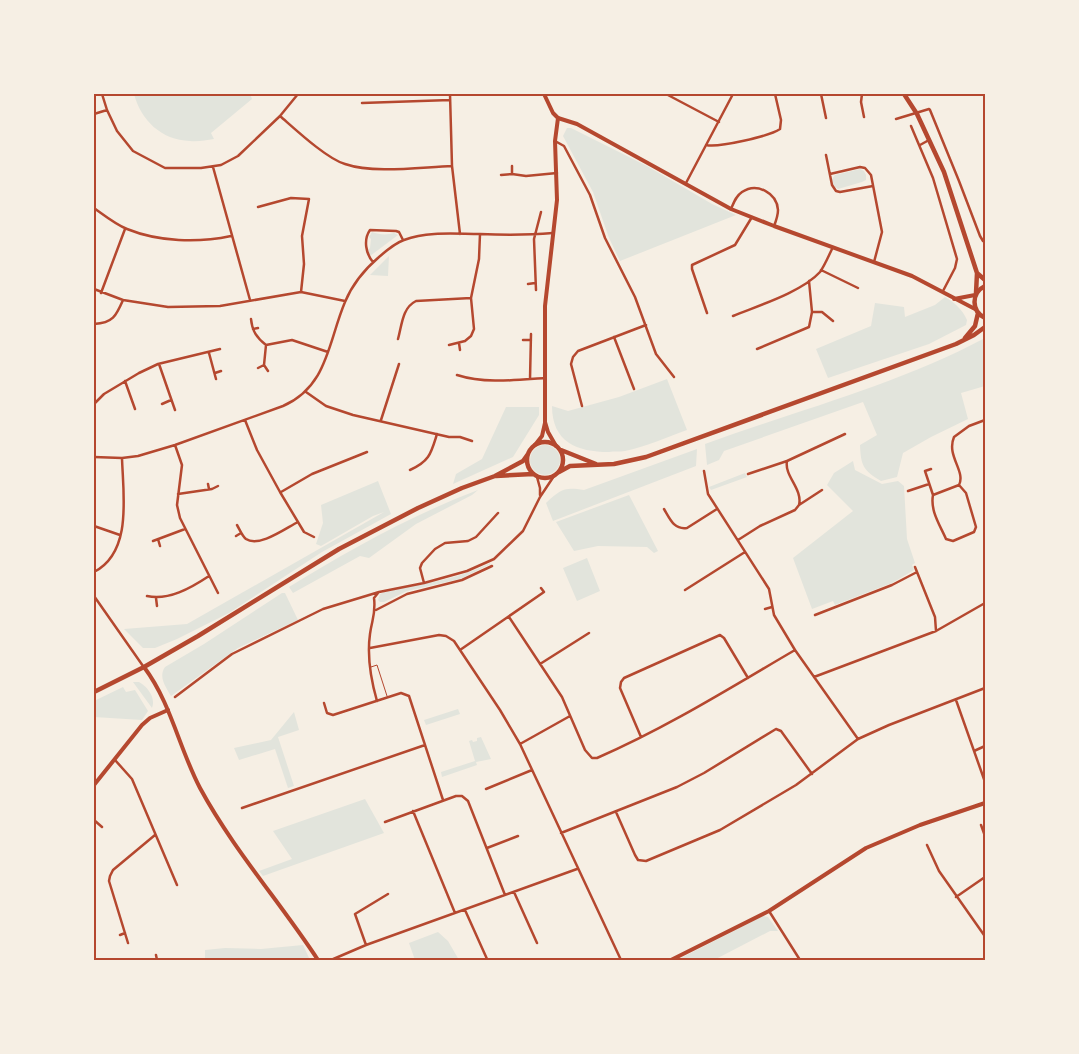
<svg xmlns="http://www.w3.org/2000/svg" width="1079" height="1054" font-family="'Varela Round',sans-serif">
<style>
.green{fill:#e2e4dc}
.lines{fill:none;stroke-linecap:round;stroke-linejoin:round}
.service{stroke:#b5482f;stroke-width:1}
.minor{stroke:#b5482f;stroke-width:2.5}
.tertiary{stroke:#b5482f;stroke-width:4}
.secondary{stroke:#b5482f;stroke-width:4}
.primary{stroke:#b5482f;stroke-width:4.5}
.trunk{stroke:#b5482f;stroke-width:4.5}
.neatline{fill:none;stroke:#b5482f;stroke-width:2}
</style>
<rect width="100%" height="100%" fill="#f6efe4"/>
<!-- green -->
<path class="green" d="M134 94H250L252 99 211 133 214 139C206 140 198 142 190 141 161 140 141 120 134 94Z
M567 128H571L647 166 712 204 736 215 620 261 609 238 593 192 563 136Z
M860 169 864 171 866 175V180L862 182 838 189 833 185 832 179 835 175Z
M372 232C379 235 388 235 394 233L398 235 370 256 368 250 370 248 371 239 369 237Z
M389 256 388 276 370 275Z
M945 297C955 303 962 309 967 320L966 325 929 344 828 378 816 349 871 326 875 303 904 307 905 317 935 305Z
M985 338V386L961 393 968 419 931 437 903 453 897 477 881 481C863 470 861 466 860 445L877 435 863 402 724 451 719 460 707 465 705 444C798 410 897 385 985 338Z
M667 379 687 430C667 437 645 447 625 451 620 452 614 451 609 452 577 452 552 442 552 406L568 411 619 397Z
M506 407H539V415L513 457 453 484 456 474 482 459Z
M530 460a15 15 0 1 1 30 0a15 15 0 1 1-30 0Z
M697 449 696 466 553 521 546 503C561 489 564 487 584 490Z
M853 461 855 470 882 484 898 481 904 486 907 539 915 563 912 565 914 570 892 583 835 605 833 601 812 609 793 558 853 511 827 485 834 473Z
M745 473 747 477 711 490 709 487Z
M378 481 391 514 322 552 229 613 177 639 155 648H143L124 629 187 624 384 512 373 516 321 546 316 544 323 523 321 505Z
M478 490 472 495 416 524 369 558 360 556 293 593 289 587C349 550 412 515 478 490Z
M629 495 658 551 654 553 647 547 598 546 574 551 556 522Z
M587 558 600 591 577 601 563 568Z
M490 563 491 564 460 579 407 591 384 602H380L378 600 380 594 384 592C420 584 457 580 490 563Z
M282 593H285L298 620 238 648 171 696C166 687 158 677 165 667L204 644Z
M133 682H139C148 687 156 698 152 708Z
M123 687 126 692 135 690 148 711 142 720 94 717V701Z
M458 709 460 714 426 725 424 720Z
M294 712 299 730 278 737 294 786 288 788 275 749 239 760 234 748 271 740Z
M481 737 491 759 476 762 477 765 442 777 441 772 475 761 469 741 472 740 473 742 477 741V738Z
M365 799 384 833 263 876 259 871 292 859 273 831Z
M763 916 768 917 778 931H770L714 960H677Z
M438 932 448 941 459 960H415L409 943Z
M303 945 310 960H205V950L225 948 261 949Z"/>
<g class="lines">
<!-- service -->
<path class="service" d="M371 667 377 665 387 696"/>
<!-- minor -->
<path class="minor" d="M102 94 107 110 117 131 133 151 165 168H201L221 165 238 156 280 116 298 94
M450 94 452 166 460 234
M666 94 719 122
M821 94 826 118
M862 94 861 102 864 117
M362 103 450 100
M94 114 107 110
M280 116C295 129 327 159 345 164 374 174 421 167 452 166
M896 119 929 109 930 110 959 181 980 236 983 241H985
M911 126 933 178 957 259 955 268 943 291
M555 141 564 146 590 195 605 238 635 297 656 354 674 377
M706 145C718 148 770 136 780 129L781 120 775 94
M920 145 929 140
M826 155 832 185 836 191 840 192 873 186
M512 166V174
M213 167 250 300
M830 174 860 167 865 168 871 175 882 232 874 262
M501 175 512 174 526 176 557 173
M686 183 733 94
M258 207 291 198 309 199 302 236 304 264 301 292
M94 208C104 215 115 224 127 229 159 242 198 243 231 236
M731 209C734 202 736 196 742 192 757 182 777 193 778 210 778 216 776 221 774 226
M373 262C366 254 363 240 370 230L396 231 399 232 403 240
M821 270 858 288
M528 284 535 283
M94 289 123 300 168 307 220 306 301 292 345 301
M536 290 534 239 541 212
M101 293 125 229
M813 312H822L833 321
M707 313 692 269V265L735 245 752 217
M733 316C757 306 802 292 820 272 825 265 829 255 833 247
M251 319C252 331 257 338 266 345L264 365 268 371
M94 324C113 323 116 316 123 300
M253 329 258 328
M614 337 634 389
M398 339C402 325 402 308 416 301L471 298
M523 340H531
M459 343 460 350
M266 345 292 340 328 352
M449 345 465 341 471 336 474 329 471 298 479 259 480 234
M757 349 809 327 812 312 809 281
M209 353 216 379
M159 364 175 410
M258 368 264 365
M215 373 221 371
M457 375C485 384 516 380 545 378
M530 379 531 334
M125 381 135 409
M306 392 326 406 353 415 449 437H460L472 441
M162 404 171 400
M582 406 571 364 573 357 578 351 646 325
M94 407 95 403 104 394 139 373 158 364 220 349
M245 420 257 450 280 492 304 532 314 537
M381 420 399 364
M175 445 182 465 177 505 180 518 218 593
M94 457 122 458 138 456 175 445 283 406C328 386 328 342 345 302 352 285 365 269 379 257 387 250 395 243 404 240 429 231 455 234 480 234 504 235 529 235 553 233
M931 469 925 471 933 495 959 485C966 471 946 456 954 437L969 426 985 420
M410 470C430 461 431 453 437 434
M704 471 708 494 769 589 774 615 795 650 858 739
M748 474 787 461
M537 477 540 488V495
M208 484 209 489
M908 491 929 484
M281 492 312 474 367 452
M178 494 212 489 218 486
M933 495C930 511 940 525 946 539L953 541 974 532 976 527 966 493 959 485
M799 505C803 489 784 476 787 461L845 434
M664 509C670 519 674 530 687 528L717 509
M237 525C240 530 242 536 246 539 259 548 286 528 298 522
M94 526 120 535
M236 536 241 533
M158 539 160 546
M738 540 760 526 795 510 799 505 822 490
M153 541 185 529
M915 567 917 572
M94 572C133 552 123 494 122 458
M424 583 420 568 422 563 435 549 445 543 468 541 476 537 498 513
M685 590 745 552
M94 596 143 666
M147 596C168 601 191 588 209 576
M156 598 157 606
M765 609 772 607
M376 610 407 594 462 580 492 566
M815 615 892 585 917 572 935 617 936 631
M509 617 562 697 585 750 592 758H597C666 728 730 688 795 650
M370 648 439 635 446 636 454 641 500 710 520 744 621 960
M460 650 544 592 541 588
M540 664 589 633
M814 677 936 631 985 603
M175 697 232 654 323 609 379 592 424 583 467 571 494 559 523 531 540 497 554 476
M956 700 985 782
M377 701C371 680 367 655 370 634 372 619 376 614 374 598L378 593
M324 703 327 713 333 715 401 693 409 696 443 800
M641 737 620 688 621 682 624 678 720 635 724 638 748 678
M520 744 570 716
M974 751 985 746
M115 760 132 779 177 885
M486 789 532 770
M242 808 425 745
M413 811 455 913
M616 812 635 855 638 860 646 861 720 830 796 785 858 739 889 725 985 688
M94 820 102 827
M385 822 456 796H462L468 801 505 895
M981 825 985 836
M561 833 677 787 704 773 776 729 781 731 812 774
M927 845 939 871 984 935
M487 848 518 836
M514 892 537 943
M956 897 985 877
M465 910 487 959
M769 911 800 960
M120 935 125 933
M128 943 109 881 110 876 113 870 155 835
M366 945 355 914 388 894
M156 955 157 960
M331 960 366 945 577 869"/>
<!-- tertiary -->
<path class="tertiary" d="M558 118 577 124 731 209 774 226 912 276 975 309
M954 299 975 295
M94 785 142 725 150 718 168 710"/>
<!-- secondary -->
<path class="secondary" d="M544 94 553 113 558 118 555 141 557 200 545 306V422L548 432 556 446
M535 445 542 436 545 423
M144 667C171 703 179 748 200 788 233 849 280 902 318 960
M671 960 769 911 866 848 920 825 985 803"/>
<!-- primary -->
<path class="primary" d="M904 94 917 114 944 172 977 273 976 293
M977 273 985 280"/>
<!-- trunk -->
<path class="trunk" d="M985 286C971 293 971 311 985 318
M965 338 975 326 978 313
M527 460a18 18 0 1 1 36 0a18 18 0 1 1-36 0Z
M561 450 596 464
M559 472 570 466 614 464 646 457 956 344 974 335 985 327
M496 476 533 474
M94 692 144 667 198 636 339 549 418 508 462 488 495 476 523 461 528 454"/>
</g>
<!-- border -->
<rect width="1079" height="1054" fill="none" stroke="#f6efe4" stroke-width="190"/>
<rect x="95" y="95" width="889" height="864" class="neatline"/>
</svg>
